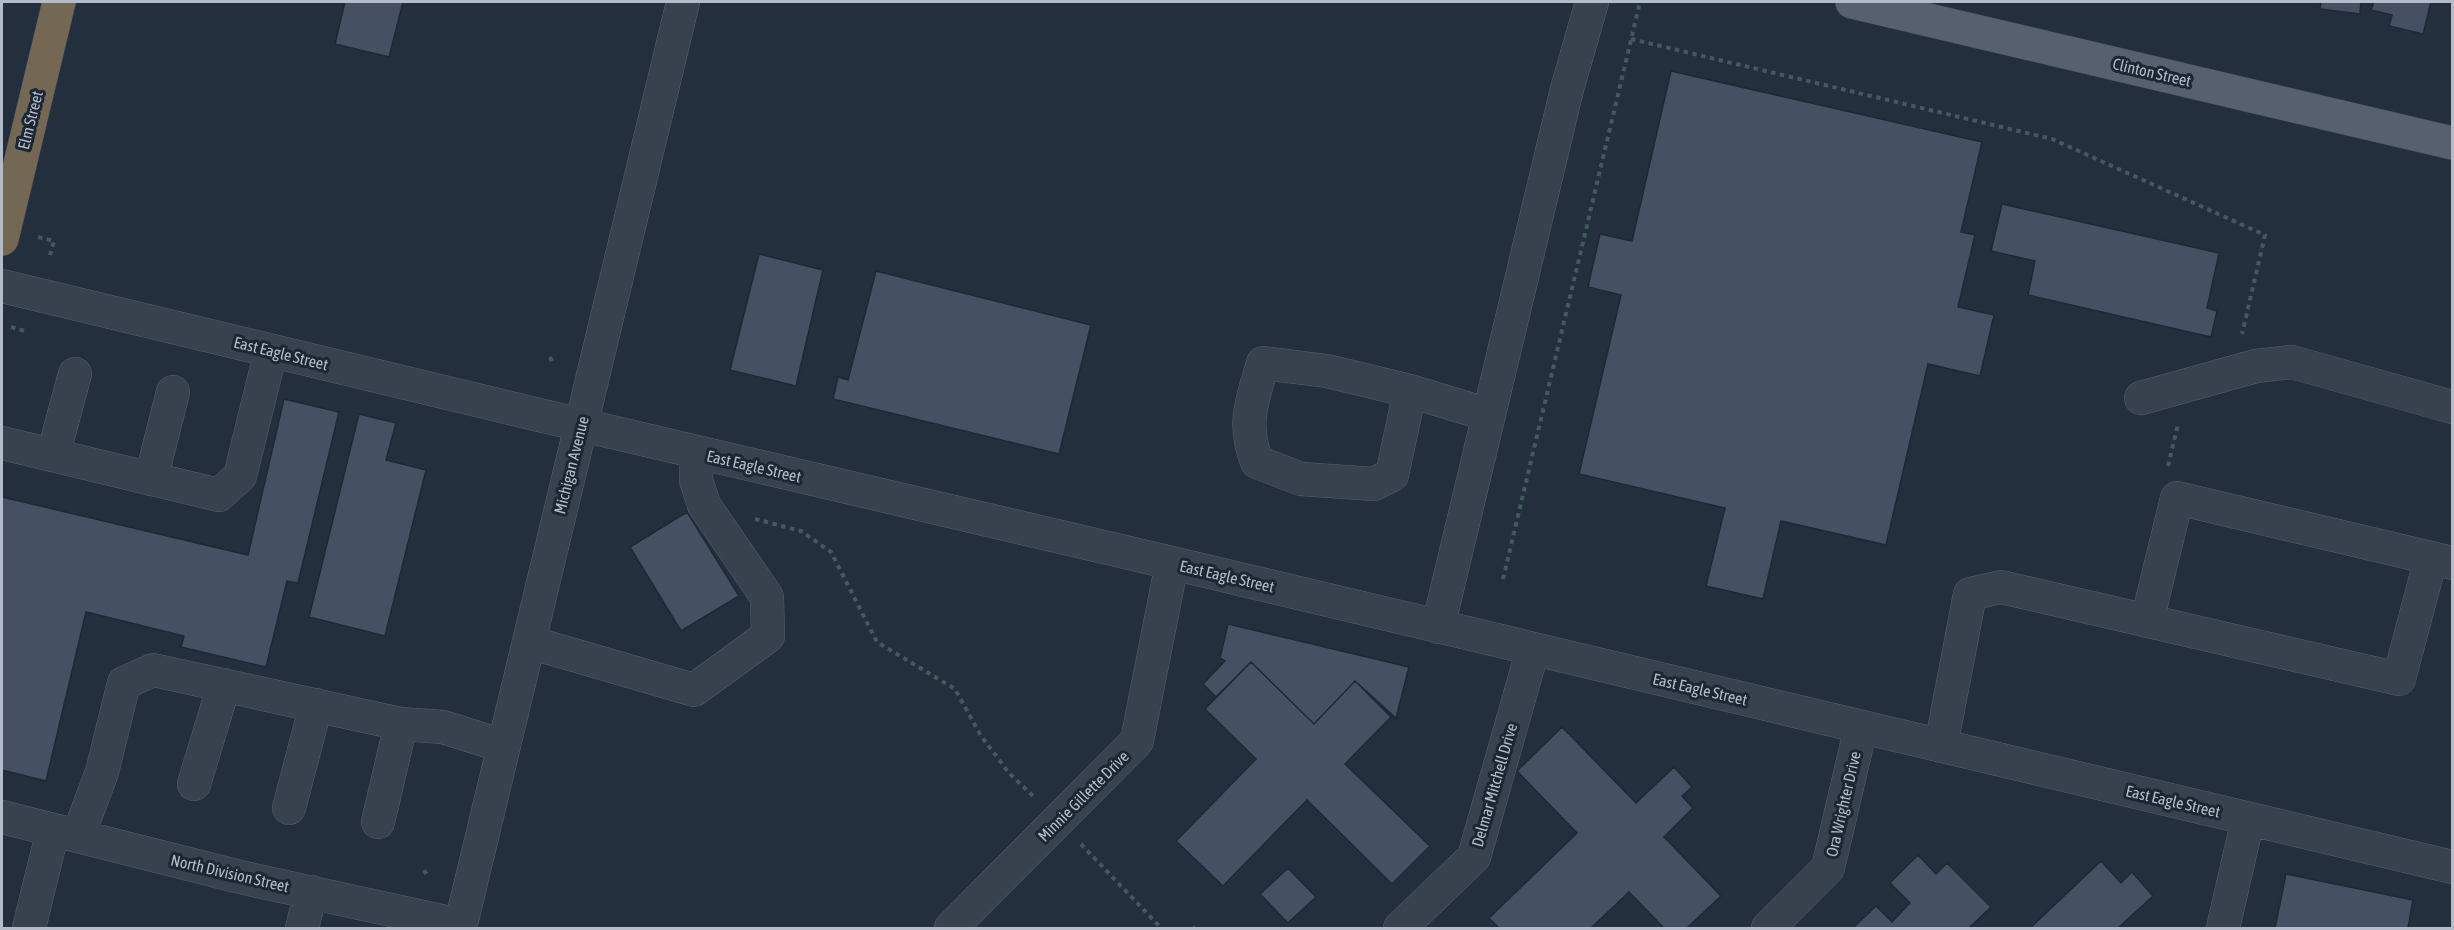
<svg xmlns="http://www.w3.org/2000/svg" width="2454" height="930" font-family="'Asap Condensed',sans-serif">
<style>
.building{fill:#455162;stroke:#1f2835;stroke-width:1.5}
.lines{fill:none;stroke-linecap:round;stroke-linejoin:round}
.minor-casing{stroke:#565f6c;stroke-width:34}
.major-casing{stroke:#414a57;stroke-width:34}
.highway-casing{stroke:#434c59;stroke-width:34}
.path{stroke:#44595c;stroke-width:4;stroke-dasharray:4.5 4.5;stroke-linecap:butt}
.minor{stroke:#38414e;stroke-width:33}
.major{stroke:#56606e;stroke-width:33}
.highway{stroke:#746855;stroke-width:33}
.labels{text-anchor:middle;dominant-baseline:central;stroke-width:6;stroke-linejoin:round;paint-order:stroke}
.street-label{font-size:16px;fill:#b4bcc9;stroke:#1d2633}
</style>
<rect width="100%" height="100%" fill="#242f3e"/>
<!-- building -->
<path class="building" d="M345 2H403L389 57 335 44Z
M2321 2H2361L2360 14 2320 9Z
M2374 2H2431L2423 34 2389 26 2392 15 2371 10Z
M1671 71 1982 142 1961 232 1975 235 1958 307 1994 315 1980 376 1928 364 1886 545 1781 521 1763 599 1706 586 1725 508 1579 474 1621 295 1588 287 1600 234 1632 241Z
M2002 204 2219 253 2207 308 2217 311 2211 337 2028 295 2035 261 1991 251Z
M759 254 823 270 796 386 730 370Z
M876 271 1091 325 1059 454 833 399 838 377 848 380Z
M284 399 339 412 298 583 287 581 266 667 181 647 184 636 86 612 46 781 2 770V497L248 555Z
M359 414 396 423 386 460 426 470 385 636 309 617Z
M687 512 739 596 681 631 630 547Z
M1228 624 1409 667 1396 718 1355 681 1314 724 1251 662 1216 697 1203 684 1225 661 1220 658Z
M1251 662 1314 724 1355 681 1391 717 1345 764 1430 846 1392 884 1307 800 1223 886 1176 841 1256 759 1205 709Z
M1562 727 1636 803 1674 767 1692 787 1682 796 1693 808 1664 837 1721 896 1687 928H1664L1629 892 1591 928H1499L1489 918 1577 833 1517 771Z
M1918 855 1936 874 1947 863 1991 907 1969 928H1853L1876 906 1892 922 1910 903 1890 883Z
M2101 861 2121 883 2132 872 2153 896 2118 928H2030Z
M1288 868 1316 897 1288 923 1260 894Z
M2286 874 2413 900 2408 928H2275Z"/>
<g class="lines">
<!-- minor casing -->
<g class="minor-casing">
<path id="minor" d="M2 286 539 415 1172 563 2452 867
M1410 391 1392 475 1374 484 1301 479 1257 462C1242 424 1252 401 1263 363L1327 371 1410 391 1489 415
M2141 398 2256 366 2292 362 2452 407
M2 443 219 495 240 476 271 351
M53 455 75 374
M151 479 173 392
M2147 621 2177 498 2431 558
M1438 627 1567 89 1592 2
M529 642 694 690 768 636 767 597 704 505 696 480 697 452
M1941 746 1970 594 2001 587 2399 679 2431 558 2452 563
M194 784 224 685
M289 808 316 705
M2 817 240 877 460 925
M378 822 401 724
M78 836 102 772 124 683 153 670 401 724 443 727 503 746
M29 928 53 830
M302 928 311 892
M460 928 683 2
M951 928 1137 741 1172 563
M1400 928 1474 857 1533 649
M1768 928 1828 868 1861 727
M2223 928 2248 819"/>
</g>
<!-- major casing -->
<g class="major-casing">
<path id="major" d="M1852 2 2452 143"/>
</g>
<!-- highway casing -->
<g class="highway-casing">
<path id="highway" d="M2 239 59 2"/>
</g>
<!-- path -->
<path class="path" d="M1631 39 2052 139 2265 235 2242 334
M38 237 54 241 50 255
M11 327 28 332
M550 357 552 361
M2168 466 2178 424
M755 519 801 531 831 552 877 642 955 689 981 736 1009 773 1033 796
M1503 579 1640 2
M1081 844 1161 928
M424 870 427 875
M1193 928H1195"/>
<!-- minor -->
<use href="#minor" class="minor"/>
<!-- major -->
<use href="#major" class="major"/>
<!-- highway -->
<use href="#highway" class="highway"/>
</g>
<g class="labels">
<!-- street labels -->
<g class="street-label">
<text transform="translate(2152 72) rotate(13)">Clinton Street</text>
<text transform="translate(30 120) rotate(-76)">Elm Street</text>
<text transform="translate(281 353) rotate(14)">East Eagle Street</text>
<text transform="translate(571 465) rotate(-76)">Michigan Avenue</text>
<text transform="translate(754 466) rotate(13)">East Eagle Street</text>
<text transform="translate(1227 576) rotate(13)">East Eagle Street</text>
<text transform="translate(1700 689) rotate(13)">East Eagle Street</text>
<text transform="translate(1494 785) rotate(-74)">Delmar Mitchell Drive</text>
<text transform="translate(1083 796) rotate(-45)">Minnie Gillette Drive</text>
<text transform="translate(2173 801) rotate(13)">East Eagle Street</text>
<text transform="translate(1843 804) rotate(-77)">Ora Wrighter Drive</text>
<text transform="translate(230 873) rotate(13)">North Division Street</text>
</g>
</g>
<!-- border -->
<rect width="2454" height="930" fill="none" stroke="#b4bcc9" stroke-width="6"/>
</svg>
